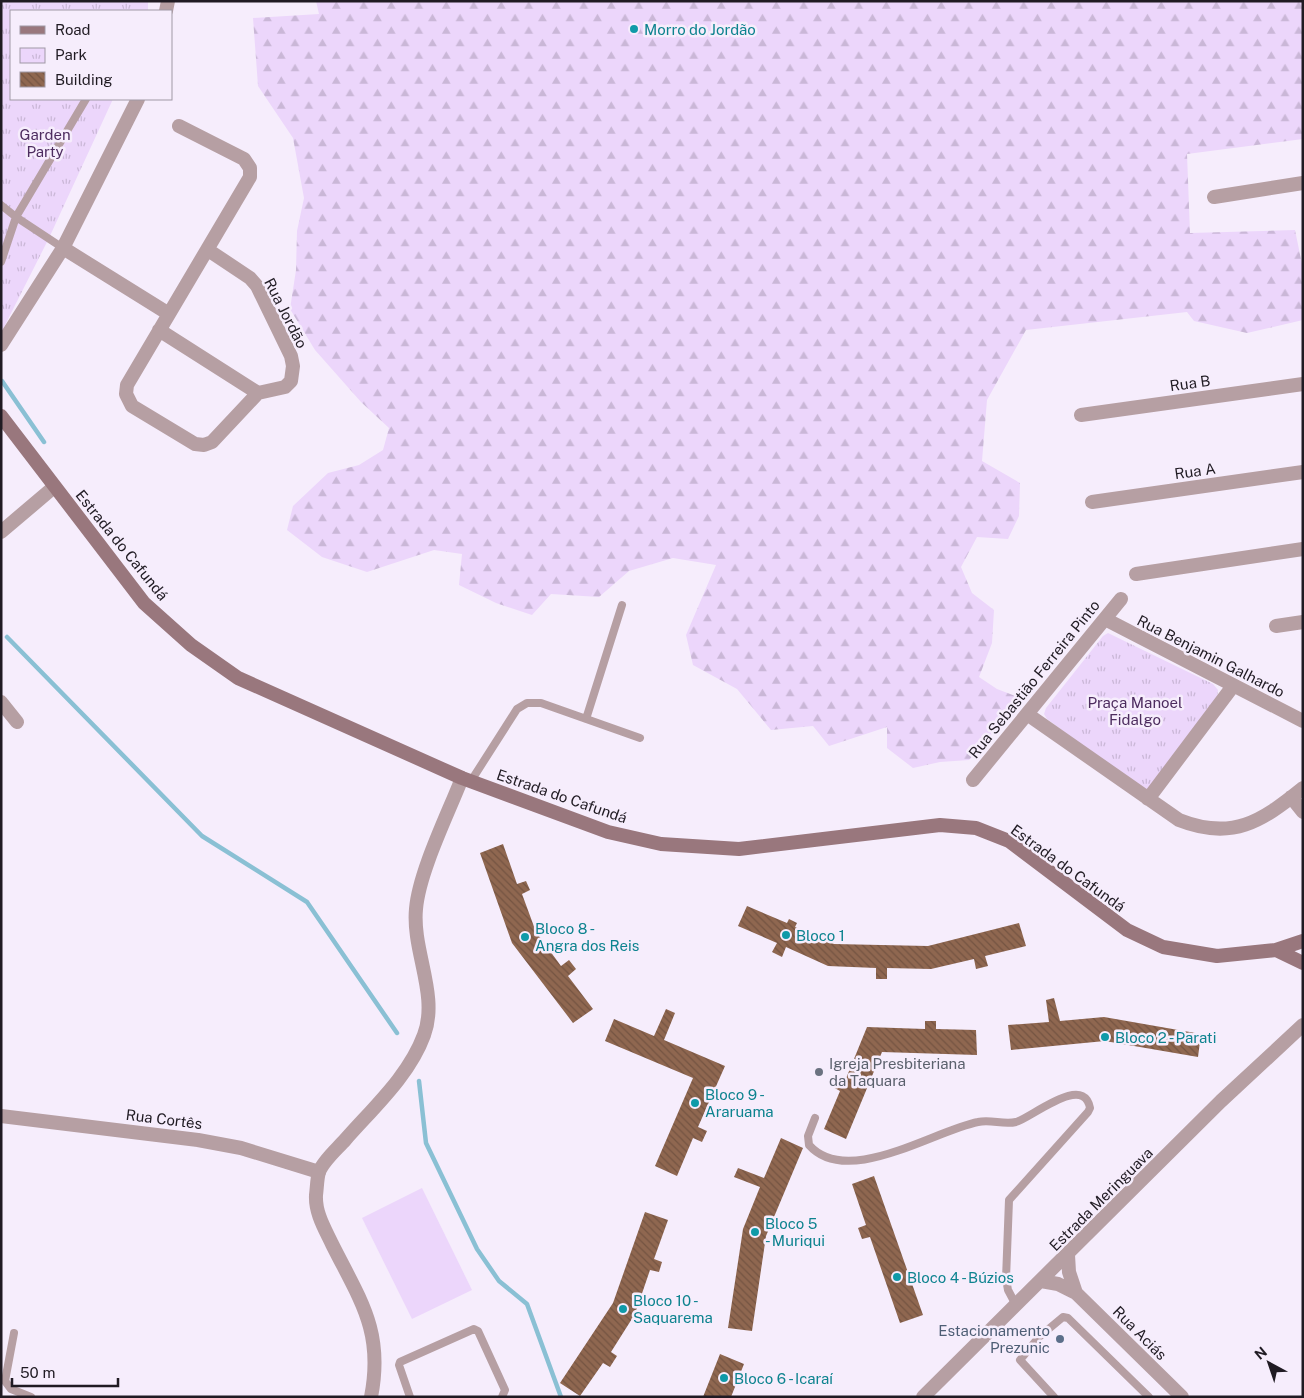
<svg xmlns="http://www.w3.org/2000/svg" width="1304" height="1398" font-family="'Public Sans',sans-serif">
<style>
.forest{fill:url(#forest-firs)}
.park{fill:url(#park-tufts)}
.pitch{fill:#ecd6fb}
.lines{fill:none;stroke-linecap:round;stroke-linejoin:round}
.stream{stroke:#8ac0d4;stroke-width:4.5}
.building{fill:url(#building-back-hatch)}
.service{stroke:#b69fa3;stroke-width:8}
.minor{stroke:#b69fa3;stroke-width:14}
.tertiary{stroke:#b69fa3;stroke-width:14}
.secondary{stroke:#99777d;stroke-width:14}
.culture-dot{fill:#0f9aa8;stroke:#f6edfc;stroke-width:2}
.worship-dot{fill:#6b7280;stroke:#f6edfc;stroke-width:2}
.service-dot{fill:#5c6f8a;stroke:#f6edfc;stroke-width:2}
.labels{text-anchor:middle;dominant-baseline:central;stroke-width:5;stroke-linejoin:round;paint-order:stroke}
.culture-label{font-size:15px;fill:#0d838f;stroke:#f6edfc;text-anchor:start}
.park-label{font-size:15px;fill:#4d2c5f;stroke:#f6edfc}
.street-label{font-size:15px;fill:#201b23;stroke:#f6edfc}
.worship-label{font-size:15px;fill:#5b616d;stroke:#f6edfc;text-anchor:start}
.service-label{font-size:15px;fill:#4e5e75;stroke:#f6edfc;text-anchor:end}
</style>
<defs>
<pattern id="forest-firs" width="22" height="20" patternUnits="userSpaceOnUse" patternTransform="scale(1.25)"><rect width="22" height="20" fill="#ecd6fb"/><path d="M5 1l3.5 6h-7zM16 11l3.5 6h-7z" fill="#cab7d7"/></pattern>
<pattern id="park-tufts" width="24" height="20" patternUnits="userSpaceOnUse" patternTransform="scale(1.25)"><rect width="24" height="20" fill="#ecd6fb"/><path d="M3 7l-1-3M5 7V3M7 7l1-3M15 17l-1-3M17 17v-4M19 17l1-3" fill="none" stroke="#cab7d7"/></pattern>
<pattern id="building-back-hatch" width="6" height="6" patternUnits="userSpaceOnUse" patternTransform="scale(1.25)"><rect width="6" height="6" fill="#8f6750"/><path d="M-1 5l2 2M0 0l6 6M5-1l2 2" fill="none" stroke="#745442"/></pattern>
</defs>
<rect width="100%" height="100%" fill="#f6edfc"/>
<!-- forest -->
<path class="forest" d="M316 1H1303V139L1187 154 1190 233 1295 230 1303 269V320L1247 333 1194 321 1187 312 1026 330 987 400 982 461 1020 483 1019 516 1008 539 977 537 961 567 972 593 994 610 992 643 979 677 997 689 1023 699 969 760 940 762 913 768 887 748V727L829 746 813 726 771 730 737 689 693 665 686 635 716 565 673 558 629 571 599 597 551 594 532 615 496 603 459 585 462 554 434 550 367 572 322 557 287 530 293 506 328 473 359 465 383 450 389 428 361 402 315 350 290 309 296 270 297 231 304 198 293 138 258 86 253 18 319 14Z"/>
<!-- park -->
<path class="park" d="M1 1H148V11H11V99H113L49 238 1 333Z
M1108 633 1213 684 1218 690 1217 698 1147 790 1141 789 1047 719 1044 714 1046 708 1103 636Z"/>
<!-- pitch -->
<path class="pitch" d="M422 1188 472 1290 412 1319 362 1218Z"/>
<g class="lines">
<!-- stream -->
<path class="stream" d="M2 381 44 442
M7 637 202 836 307 902 397 1033
M419 1081 426 1143 477 1249 499 1281 527 1304 561 1397"/>
</g>
<!-- building -->
<path class="building" d="M503 844 517 884 526 881 530 890 522 894 536 932 561 966 569 960 576 969 568 976 593 1009 573 1023 512 943 480 853Z
M747 906 787 923 789 919 797 923 795 927 834 944 928 946 1019 923 1026 946 985 956 988 966 976 969 974 959 931 969 887 968V979H876V968L828 966 786 947 782 957 772 952 777 943 738 926Z
M1054 998 1060 1021 1104 1017 1201 1034 1198 1057 1105 1041 1011 1050 1008 1025 1049 1022 1046 1000Z
M666 1009 675 1013 664 1040 725 1066 698 1127 707 1131 702 1142 693 1138 677 1176 655 1166 693 1078 605 1041 614 1019 654 1036Z
M925 1021H936V1029L976 1030 977 1055 882 1052 846 1139 824 1129 840 1091 831 1086 835 1077 845 1081 867 1027 925 1029Z
M781 1138 803 1148 766 1236 752 1331 728 1328 743 1229 760 1187 734 1177 738 1168 764 1178Z
M874 1176 923 1315 900 1323 870 1237 862 1239 858 1228 866 1225 852 1184Z
M645 1212 668 1220 654 1259 662 1262 659 1272 650 1270 635 1314 611 1352 617 1356 610 1367 603 1363 580 1396 560 1383 613 1303Z
M720 1354 744 1364 731 1397H703Z"/>
<g class="lines">
<!-- service -->
<path class="service" d="M1 205 16 217 1 262
M63 248 16 217 86 99
M586 719 622 605
M471 781 517 709 527 703H541L640 738
M815 1118 808 1136 809 1145C847 1188 933 1131 978 1122 991 1119 1003 1125 1016 1122 1031 1118 1084 1073 1090 1108L1088 1112 1009 1200 1006 1279 1008 1290 1016 1305
M14 1333 5 1381 11 1389 31 1397
M410 1397 399 1365 400 1362 474 1329 478 1331 505 1390 502 1397
M1054 1397 1020 1360 1039 1337 1063 1317 1068 1318 1149 1397"/>
<!-- minor -->
<path class="minor" d="M166 11 168 1
M179 126 244 159 250 168V177L127 385 126 394 132 406 195 444 204 445 212 442 258 393 285 387 291 381 293 366 291 356 257 286 250 278 208 250
M1214 197 1303 183
M63 248 169 314
M159 330 258 393
M1 345 63 248 138 99
M1081 415 1303 384
M1092 502 1303 472
M1 532 54 487
M1136 574 1303 549
M1105 619 1303 721
M1276 626 1303 622
M1 702 17 722
M1027 714 1179 820C1232 841 1261 822 1303 788
M973 780 1121 599
M1291 797 1303 812
M1148 799 1233 686
M1 1116 198 1140 241 1148 319 1172"/>
<!-- tertiary -->
<path class="tertiary" d="M1068 1255 1069 1272 1076 1293
M1041 1281 1058 1284 1076 1293 1182 1397
M371 1397C384 1331 360 1300 332 1244 325 1229 315 1213 316 1195 317 1188 317 1178 319 1172 323 1161 337 1149 345 1140 373 1108 409 1076 424 1035 439 995 412 951 416 909 419 872 448 814 462 778
M923 1397 1221 1101 1303 1025"/>
<!-- secondary -->
<path class="secondary" d="M1 416 144 603 191 645 238 678 462 778 608 832 661 844 739 849 940 825 976 828 1009 841 1127 930 1163 947 1217 956 1276 950 1303 941
M1276 950 1303 963"/>
</g>
<!-- markers -->
<g class="culture-dot">
<circle cx="634" cy="29" r="5"/>
<circle cx="786" cy="935" r="5"/>
<circle cx="525" cy="937" r="5"/>
<circle cx="1105" cy="1037" r="5"/>
<circle cx="695" cy="1103" r="5"/>
<circle cx="755" cy="1232" r="5"/>
<circle cx="897" cy="1277" r="5"/>
<circle cx="623" cy="1309" r="5"/>
<circle cx="724" cy="1378" r="5"/>
</g>
<circle class="worship-dot" cx="819" cy="1072" r="5"/>
<circle class="service-dot" cx="1060" cy="1339" r="5"/>
<g class="labels">
<!-- culture labels -->
<g class="culture-label">
<text x="644" y="29">Morro do Jordão</text>
<text x="535" y="928">Bloco 8 -<tspan x="535" dy="17">Angra dos Reis</tspan></text>
<text x="796" y="935">Bloco 1</text>
<text x="1115" y="1037">Bloco 2 - Parati</text>
<text x="705" y="1094">Bloco 9 -<tspan x="705" dy="17">Araruama</tspan></text>
<text x="765" y="1223">Bloco 5<tspan x="765" dy="17">- Muriqui</tspan></text>
<text x="907" y="1277">Bloco 4 - Búzios</text>
<text x="633" y="1300">Bloco 10 -<tspan x="633" dy="17">Saquarema</tspan></text>
<text x="734" y="1378">Bloco 6 - Icaraí</text>
</g>
<!-- park labels -->
<g class="park-label">
<text x="45" y="134">Garden<tspan x="45" dy="17">Party</tspan></text>
<text x="1135" y="702">Praça Manoel<tspan x="1135" dy="17">Fidalgo</tspan></text>
</g>
<!-- street labels -->
<g class="street-label">
<text transform="translate(286 313) rotate(63)">Rua Jordão</text>
<text transform="translate(1190 383) rotate(-8)">Rua B</text>
<text transform="translate(1195 471) rotate(-8)">Rua A</text>
<text transform="translate(122 545) rotate(51)">Estrada do Cafundá</text>
<text transform="translate(1211 656) rotate(27)">Rua Benjamin Galhardo</text>
<text transform="translate(1034 679) rotate(-51)">Rua Sebastião Ferreira Pinto</text>
<text transform="translate(562 796) rotate(19)">Estrada do Cafundá</text>
<text transform="translate(1068 868) rotate(36)">Estrada do Cafundá</text>
<text transform="translate(164 1119) rotate(7)">Rua Cortês</text>
<text transform="translate(1101 1199) rotate(-45)">Estrada Meringuava</text>
<text transform="translate(1140 1333) rotate(45)">Rua Aciás</text>
</g>
<!-- worship labels -->
<g class="worship-label">
<text x="829" y="1063">Igreja Presbiteriana<tspan x="829" dy="17">da Taquara</tspan></text>
</g>
<!-- service labels -->
<g class="service-label">
<text x="1050" y="1330">Estacionamento<tspan x="1050" dy="17">Prezunic</tspan></text>
</g>
</g>
<!-- border -->
<rect width="1304" height="1398" fill="none" stroke="#201b23" stroke-width="5"/>
<!-- legend -->
<rect x="10" y="10" width="162" height="90" fill="#f6edfc" stroke="#a099a5"/>
<rect x="20" y="26" width="25" height="8" fill="#99777d" stroke="#a099a5"/>
<text x="55" y="35" font-size="15" fill="#201b23">Road</text>
<rect x="20" y="48" width="25" height="15" fill="url(#park-tufts)" stroke="#a099a5"/>
<text x="55" y="60" font-size="15" fill="#201b23">Park</text>
<rect x="20" y="72" width="25" height="15" fill="url(#building-back-hatch)" stroke="#a099a5"/>
<text x="55" y="85" font-size="15" fill="#201b23">Building</text>
<!-- north arrow -->
<g transform="translate(1269 1363) rotate(320)" stroke="#f6edfc" stroke-width="4" paint-order="stroke">
<path d="M0-4L9 19L0 12L-9 19Z" fill="#201b23"/>
<text y="-8" font-size="14" font-weight="bold" text-anchor="middle" fill="#201b23">N</text>
</g>
<!-- scale -->
<path d="M12 1378v8h106v-8" fill="none" stroke="#201b23" stroke-width="2.5"/>
<text x="20" y="1378" font-size="15" fill="#201b23" stroke="#f6edfc" stroke-width="4" paint-order="stroke">50 m</text>
</svg>
